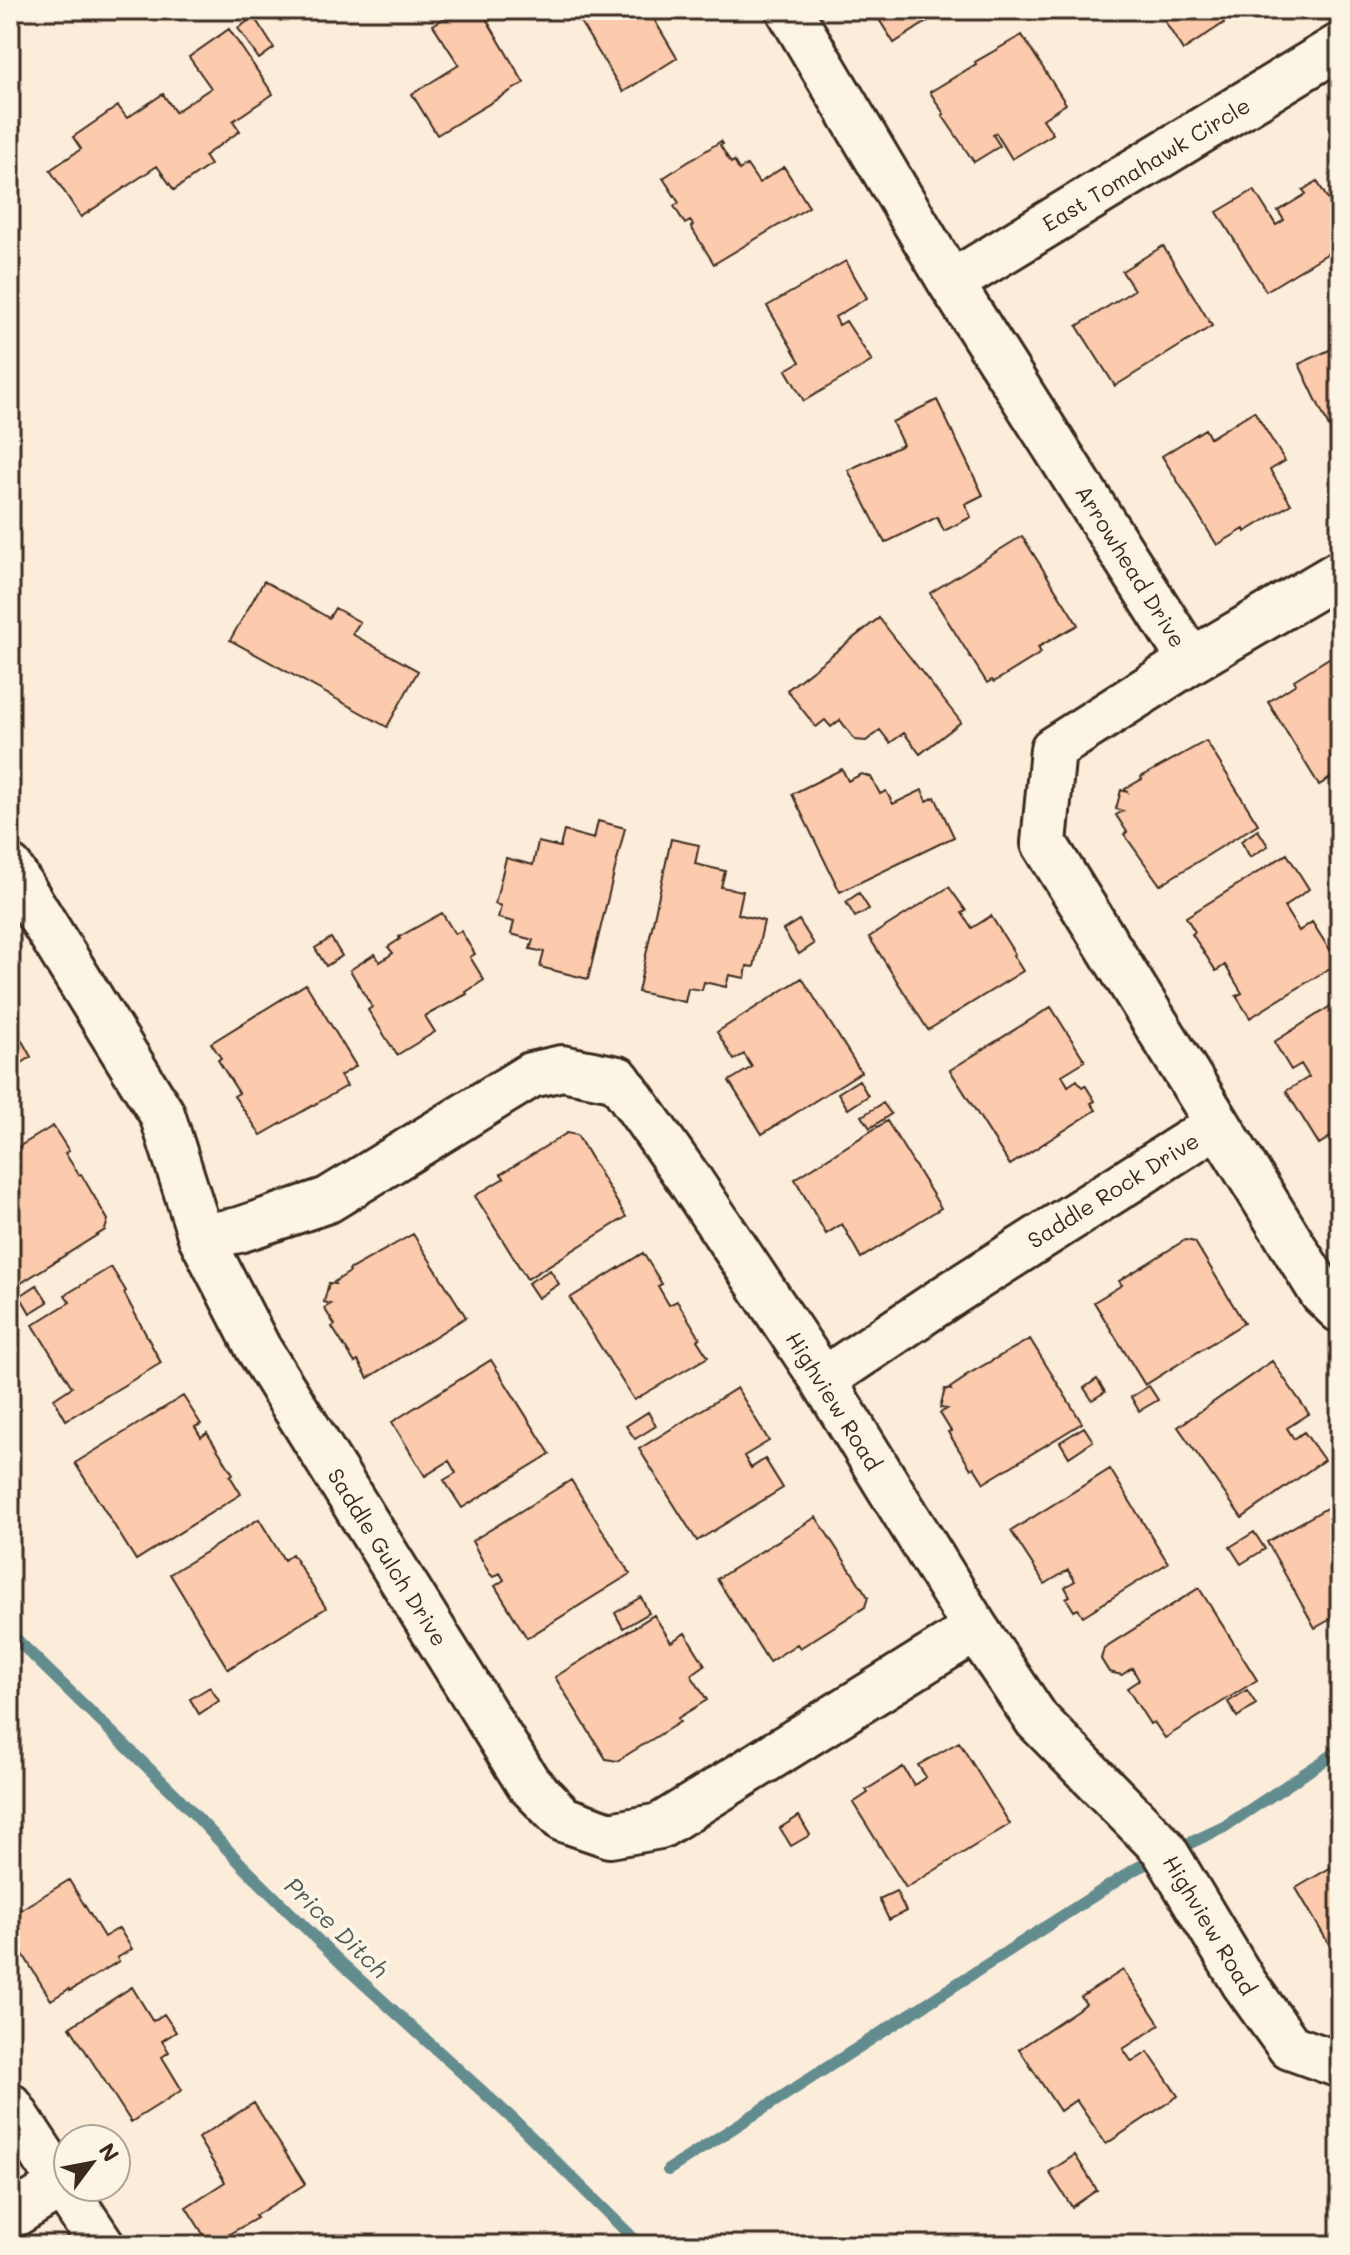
<svg xmlns="http://www.w3.org/2000/svg" width="1350" height="2255" font-family="Mali,sans-serif">
<style>
.lines{fill:none;stroke-linecap:round;stroke-linejoin:round}
.stream{stroke:#638c8f;stroke-width:12}
.building{fill:#fccaac;stroke:#3b2a1e;stroke-width:2}
.street-casing{stroke:#3b2a1e;stroke-width:50}
.street{stroke:#fcf5e5;stroke-width:44}
.labels{text-anchor:middle;dominant-baseline:central;stroke-width:7;stroke-linejoin:round;paint-order:stroke}
.street-label{font-size:22px;fill:#3b2a1e;stroke:#fcf5e5}
.water-label{font-size:24px;font-style:italic;fill:#4f5b56;stroke:#fcf5e5}
</style>
<rect width="100%" height="100%" fill="#fcecda"/>
<filter id="ink" filterUnits="userSpaceOnUse"><feTurbulence type="fractalNoise" baseFrequency=".0125" numOctaves="2"/><feDisplacementMap in="SourceGraphic" scale="16" xChannelSelector="R" yChannelSelector="G"/><feConvolveMatrix kernelMatrix="1 2 1 2 8 2 1 2 1" color-interpolation-filters="sRGB"/></filter>
<g filter="url(#ink)">
<g class="lines">
<!-- stream -->
<path class="stream" d="M10 1633 177 1796 244 1867 339 1961 515 2121 640 2245
M668 2170 1137 1868 1224 1827 1340 1750"/>
</g>
<!-- building -->
<path class="building" d="M458 10H481L524 83 437 135 412 94 459 65 433 25Z
M573 10H661L652 16 677 58 623 92Z
M873 10H945L894 43Z
M1215 10 1224 23 1183 50 1159 12 1161 10Z
M254 17 274 48 259 59 238 28Z
M229 29 273 94 233 121 240 131 204 156 210 165 174 190 157 166 81 217 50 170 81 149 73 137 118 106 127 118 163 94 175 112 211 88 189 57Z
M1022 35 1066 104 1043 119 1053 134 1012 159 996 133 993 135 1000 146 974 162 942 115 944 114 930 92 976 64 975 62Z
M721 141 723 144 720 145 731 163 734 161 739 170 747 165 759 183 784 167 809 207 714 264 691 227 693 225 690 221 685 224 674 206 679 203 663 178Z
M1317 181 1330 203 1332 202 1336 208 1340 206V246L1266 291 1217 212 1254 190 1276 225 1284 220 1278 211 1306 194 1303 190Z
M1163 246 1212 326 1115 386 1077 326 1134 290 1122 271Z
M846 261 867 298 835 317 839 325 846 321 872 361 804 401 786 370 800 362 767 306Z
M1340 345V450L1299 364Z
M937 400 983 495 965 504 971 517 944 531 937 517 885 543 848 470 903 445 892 422Z
M1254 411 1285 461 1270 470 1291 504 1245 532 1244 529 1217 545 1162 456 1205 429 1210 438Z
M1022 536 1078 625 1038 647 1041 653 994 682 992 680 987 683 930 593Z
M264 581 329 618 335 608 360 622 352 634 418 671 387 727 230 640Z
M879 618 961 722 920 754 904 733 890 743 880 730 866 741 855 740 840 720 831 727 825 720 816 727 787 690Z
M1340 651V772L1319 785 1268 702 1296 684 1294 680Z
M1206 741 1258 824 1160 885 1124 834 1127 832 1116 815 1123 811 1116 809 1121 790 1127 792 1125 789 1142 779 1141 777Z
M842 769 848 781 862 774 871 777 880 794 886 791 893 804 922 790 927 801 935 797 954 837 840 892 792 794Z
M598 821 625 828 588 979 540 967 544 952 530 949 533 940 511 934 514 922 498 918 501 906 495 904 506 858 533 865 538 842 560 847 564 831 594 839Z
M1258 830 1268 846 1250 857 1241 841Z
M671 839 699 845 695 864 725 871 721 887 743 891 738 914 764 921 754 967 747 966 745 978 729 975 726 987 704 982 702 990 688 988 685 1002 638 992Z
M1287 854 1309 889 1284 907 1299 931 1312 922 1338 963 1250 1018 1236 996 1242 993 1225 965 1216 971 1192 934 1195 932 1186 917Z
M949 887 966 911 962 913 972 928 991 916 1015 954 1013 955 1023 971 928 1030 869 937Z
M859 893 869 909 855 917 846 902Z
M442 913 455 934 461 931 475 954 470 957 484 980 466 992 467 994 425 1016 435 1032 397 1055 368 1010 372 1007 350 970 375 954 380 962 393 953 388 947 400 939 399 937Z
M799 920 814 944 799 954 783 930Z
M331 938 342 956 326 966 315 948Z
M802 978 861 1072 762 1134 729 1081 752 1067 744 1054 734 1060 717 1032Z
M306 984 356 1066 340 1076 347 1086 261 1135 234 1096 239 1093 218 1060 221 1058 211 1043Z
M1340 1000V1131L1319 1144 1286 1091 1309 1077 1301 1064 1291 1070 1274 1042Z
M1051 1007 1085 1061 1062 1075 1068 1086 1077 1080 1082 1087 1085 1085 1095 1101 1091 1103 1096 1110 1010 1165 950 1070Z
M10 1019 31 1057 10 1071Z
M859 1080 868 1096 848 1109 838 1093Z
M883 1103 891 1114 870 1128 862 1116Z
M887 1121 941 1208 861 1258 842 1224 826 1234 795 1179Z
M53 1126 69 1151 65 1153 79 1175 81 1174 108 1220 105 1230 10 1290V1152Z
M567 1133 577 1135 626 1217 527 1279 475 1196 504 1178 501 1174Z
M413 1234 466 1317 368 1378 358 1361 355 1363 332 1327 335 1325 324 1308 331 1304 324 1302 329 1283 335 1284 334 1282 350 1272 349 1270Z
M1185 1240 1195 1242 1244 1323 1145 1385 1094 1302 1122 1285 1119 1281Z
M643 1253 662 1284 658 1286 669 1305 677 1301 700 1338 697 1340 708 1357 634 1400 570 1298Z
M111 1267 126 1291 124 1293 161 1363 66 1420 54 1399 72 1387 33 1325 70 1302 65 1295Z
M550 1270 559 1284 538 1298 528 1283Z
M37 1285 48 1302 30 1313 20 1296Z
M1030 1339 1082 1423 984 1483 974 1467 971 1469 948 1432 951 1431 940 1413 947 1409 940 1408 945 1389 951 1390 950 1388 966 1377 965 1376Z
M491 1360 550 1454 462 1508 444 1480 456 1473 449 1461 425 1476 392 1422Z
M1272 1361 1309 1414 1287 1428 1294 1439 1304 1432 1324 1460 1242 1518 1178 1427Z
M1097 1379 1105 1392 1092 1400 1084 1388Z
M1149 1386 1158 1400 1139 1411 1131 1397Z
M737 1388 769 1441 744 1456 751 1468 765 1459 783 1488 697 1541 639 1449Z
M183 1396 201 1424 195 1427 201 1437 207 1433 233 1474 230 1476 241 1494 136 1560 75 1463Z
M648 1412 656 1426 635 1439 626 1426Z
M1084 1427 1093 1441 1069 1457 1060 1442Z
M1110 1469 1168 1563 1083 1616 1078 1609 1074 1611 1066 1598 1070 1596 1065 1587 1075 1581 1068 1570 1045 1584 1011 1531Z
M571 1480 630 1574 527 1638 495 1586 504 1580 500 1573 493 1577 489 1573 472 1541Z
M1332 1505 1340 1506V1614L1315 1628 1267 1542Z
M816 1517 868 1597 865 1607 800 1648 797 1644 769 1662 717 1579Z
M259 1519 284 1560 292 1554 326 1608 228 1669 170 1574Z
M1254 1532 1265 1549 1241 1564 1230 1547Z
M1199 1588 1257 1680 1165 1738 1154 1722 1150 1724 1127 1688 1139 1680 1132 1668 1122 1675 1109 1672 1101 1659 1104 1648Z
M641 1597 649 1613 623 1628 615 1613Z
M654 1615 671 1642 685 1633 705 1665 691 1675 707 1700 678 1718 680 1722 617 1761 606 1759 555 1677Z
M210 1687 219 1701 199 1714 190 1699Z
M1247 1690 1256 1704 1237 1717 1228 1702Z
M959 1742 1010 1824 906 1888 853 1803 868 1793 866 1790 903 1767 914 1785 926 1777 918 1765Z
M799 1816 810 1835 791 1846 780 1828Z
M1340 1862V1963L1296 1888Z
M69 1880 104 1937 119 1928 132 1949 117 1958 119 1961 70 1991 69 1989 51 2000 10 1933V1916Z
M896 1891 906 1911 889 1920 879 1899Z
M1123 1970 1160 2025 1123 2049 1132 2062 1148 2052 1178 2096 1106 2144 1076 2100 1060 2111 1019 2049 1086 2004 1081 1997Z
M132 1987 153 2021 164 2014 176 2032 162 2041 169 2052 162 2057 182 2090 131 2122 70 2027Z
M254 2103 305 2184 255 2216 257 2218 210 2245 186 2207 225 2182 198 2138Z
M1075 2155 1097 2190 1072 2207 1049 2172Z"/>
<g class="lines">
<!-- street casing -->
<g class="street-casing">
<path id="street" d="M789 10 951 283 1191 661 1053 749 1044 843 1218 1124
M951 283 1340 46
M1191 661 1340 573
M10 868 162 1114 201 1237 258 1348 528 1783 563 1819 610 1835 660 1826 976 1629
M201 1237 239 1230 328 1200 531 1075 562 1068 618 1079 691 1182 823 1380 976 1629 1037 1720 1163 1848 1244 1983 1290 2047 1340 2065
M823 1380 951 1294 1218 1124 1322 1293 1340 1310
M10 2106 102 2245
M10 2217 62 2185"/>
</g>
<!-- street -->
<use href="#street" class="street"/>
</g>
</g>
<g class="labels">
<!-- street labels -->
<g class="street-label">
<text transform="translate(1146 164) rotate(-31)">East Tomahawk Circle</text>
<text transform="translate(1131 566) rotate(58)">Arrowhead Drive</text>
<text transform="translate(1113 1190) rotate(-32)">Saddle Rock Drive</text>
<text transform="translate(834 1401) rotate(58)">Highview Road</text>
<text transform="translate(388 1557) rotate(58)">Saddle Gulch Drive</text>
<text transform="translate(1210 1925) rotate(59)">Highview Road</text>
</g>
<!-- water labels -->
<g class="water-label">
<text transform="translate(337 1927) rotate(44)">Price Ditch</text>
</g>
</g>
<!-- margin -->
<rect width="1350" height="2255" fill="none" stroke="#fcf5e5" stroke-width="40"/>
<rect x="20" y="20" width="1310" height="2215" fill="none" stroke="#3b2a1e" stroke-width="3" filter="url(#ink)"/>
<!-- north arrow -->
<g transform="translate(92 2163) rotate(58)"><circle r="38" fill="#fcf5e5" stroke="#afa495" stroke-width="2"/>
<path d="M0-6L14 30L0 20L-14 30Z" fill="#3b2a1e"/>
<text y="-12" font-size="22" font-weight="bold" text-anchor="middle" fill="#3b2a1e">N</text>
</g>
</svg>
